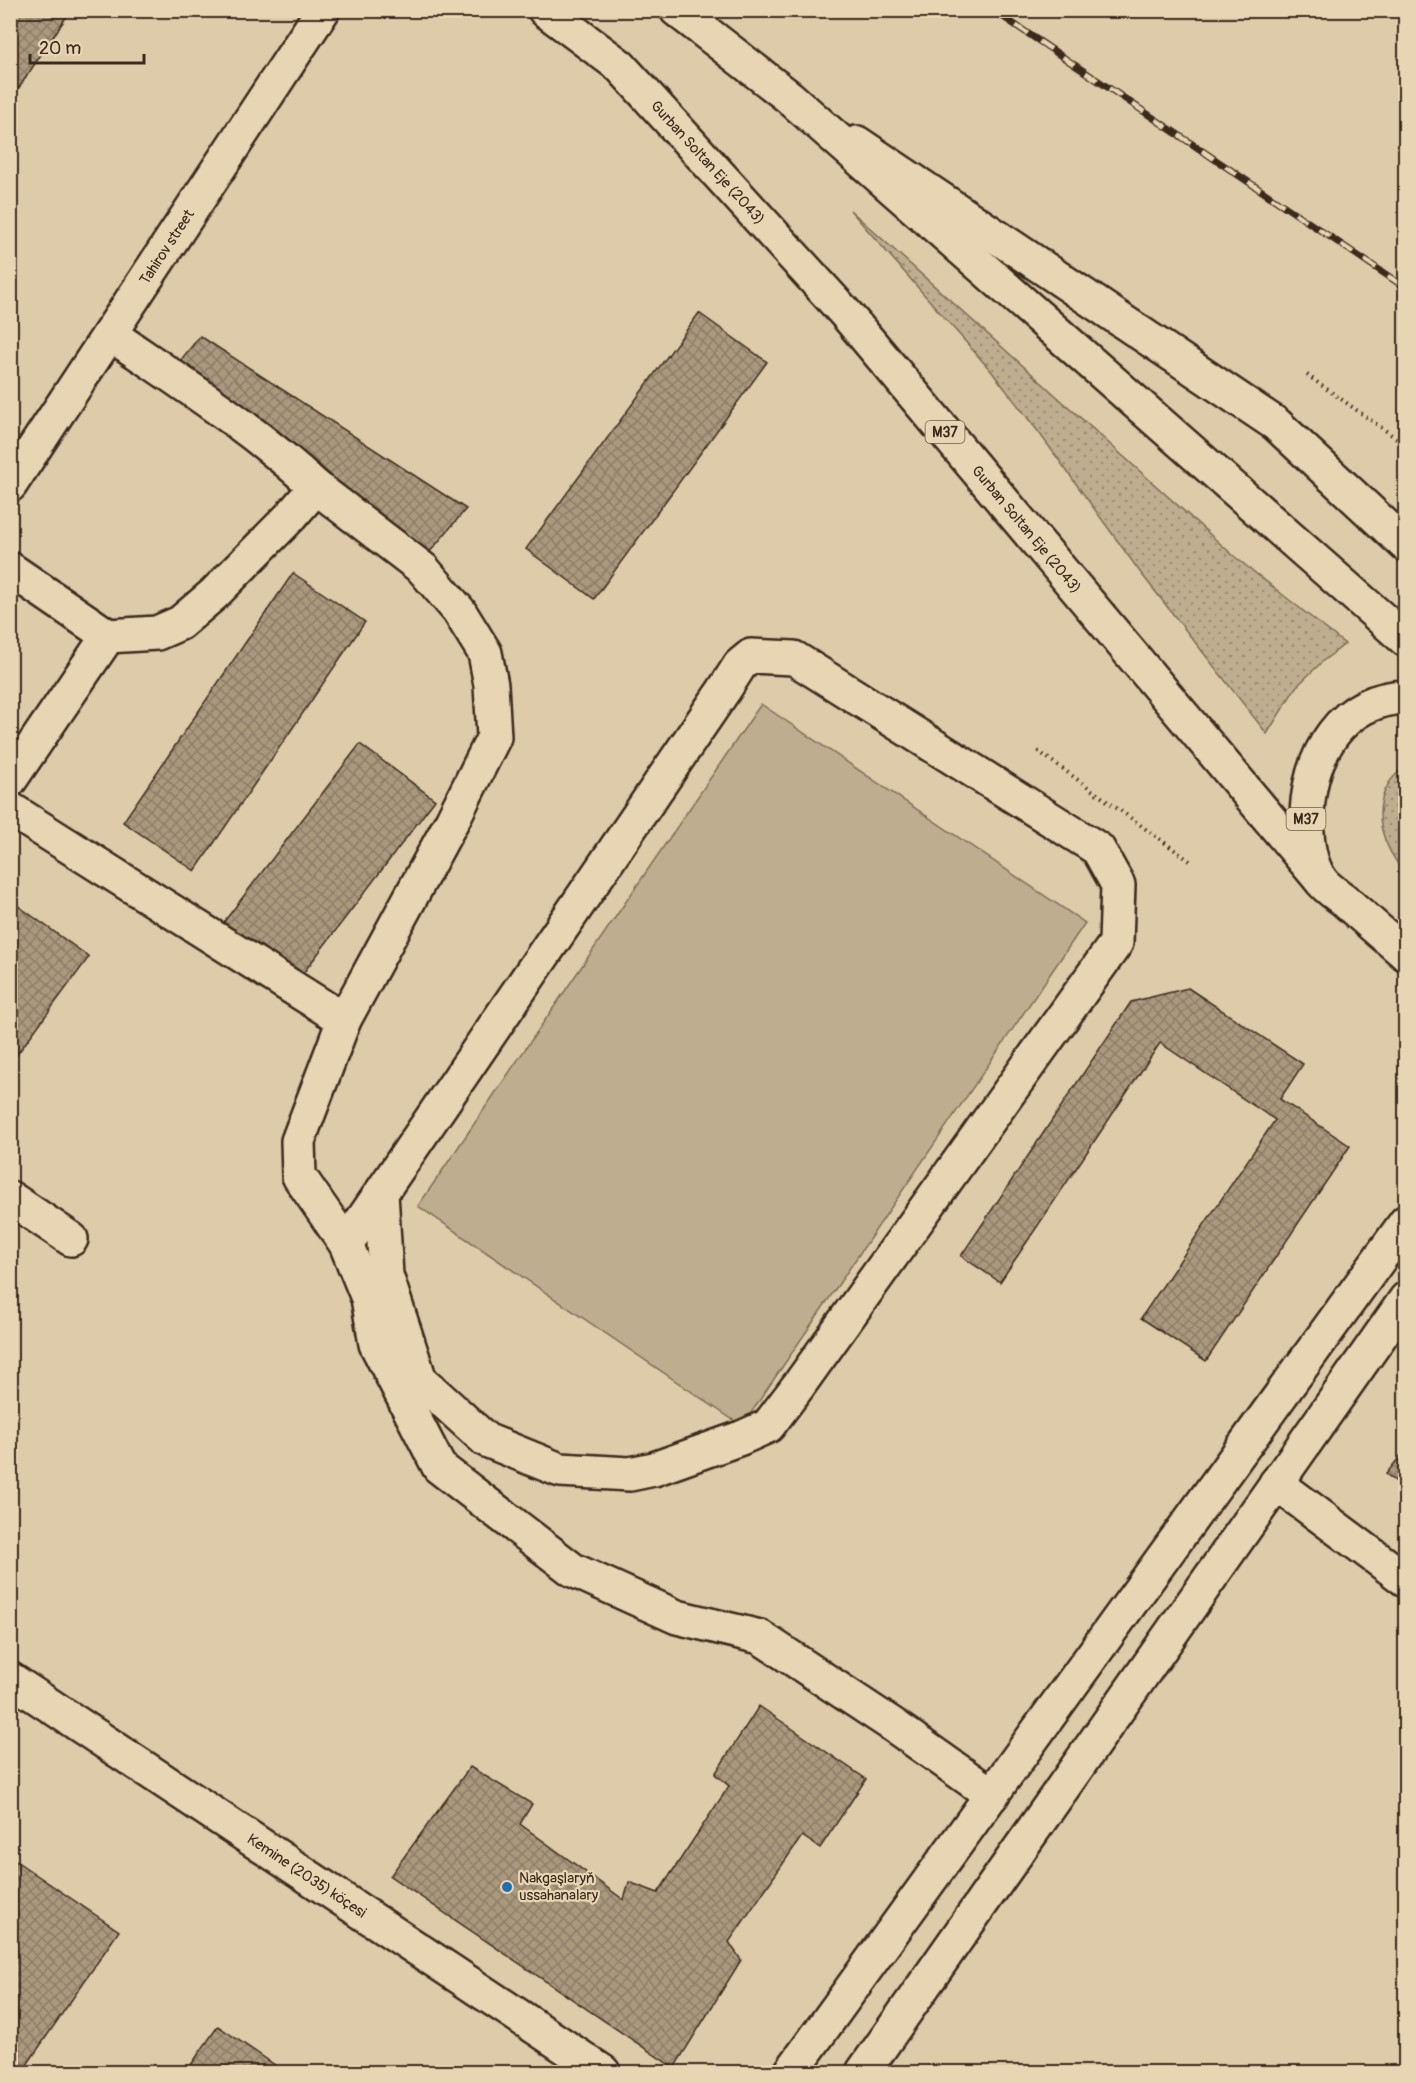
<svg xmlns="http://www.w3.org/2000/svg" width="1416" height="2083" font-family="Pangolin,sans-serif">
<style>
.grass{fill:url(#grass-dots);stroke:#7d6c57;stroke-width:1.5}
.pitch{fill:#bfad90;stroke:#7d6c57;stroke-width:1.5}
.building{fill:url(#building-cross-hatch);stroke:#3b2a1e;stroke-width:1.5}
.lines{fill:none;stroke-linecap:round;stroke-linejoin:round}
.minor-casing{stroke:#3b2a1e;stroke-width:38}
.major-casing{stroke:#3b2a1e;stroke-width:38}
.highway-casing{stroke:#3b2a1e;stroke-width:38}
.path{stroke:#3b2a1e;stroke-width:4;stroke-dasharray:1.5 4.5;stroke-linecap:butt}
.minor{stroke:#e8d5b3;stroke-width:33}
.major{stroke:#e8d5b3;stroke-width:33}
.highway{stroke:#e8d5b3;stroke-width:33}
.rail-casing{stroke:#3b2a1e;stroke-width:7}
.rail{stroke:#e8d5b3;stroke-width:4.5;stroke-dasharray:14;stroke-linecap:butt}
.poi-dot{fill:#1f6fb2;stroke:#e8d5b3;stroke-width:2}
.labels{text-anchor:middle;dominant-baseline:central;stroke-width:4.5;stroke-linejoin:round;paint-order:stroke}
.shield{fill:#e8d5b3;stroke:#6f5d4b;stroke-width:1.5}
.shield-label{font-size:14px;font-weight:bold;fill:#3b2a1e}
.street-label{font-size:15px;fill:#3b2a1e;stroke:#e8d5b3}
.poi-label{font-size:15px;fill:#3b2a1e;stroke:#e8d5b3;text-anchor:start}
</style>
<defs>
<pattern id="grass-dots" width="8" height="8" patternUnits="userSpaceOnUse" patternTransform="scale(1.5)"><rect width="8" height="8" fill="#bfad90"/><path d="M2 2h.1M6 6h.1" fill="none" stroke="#9c8d75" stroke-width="1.8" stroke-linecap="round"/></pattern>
<pattern id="building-cross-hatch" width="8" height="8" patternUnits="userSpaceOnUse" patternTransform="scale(1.5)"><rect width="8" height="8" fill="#ab997e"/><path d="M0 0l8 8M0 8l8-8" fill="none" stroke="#8c7d67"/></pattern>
</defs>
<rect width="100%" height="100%" fill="#decbaa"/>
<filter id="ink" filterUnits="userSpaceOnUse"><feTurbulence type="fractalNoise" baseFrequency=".0167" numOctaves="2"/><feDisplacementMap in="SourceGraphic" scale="12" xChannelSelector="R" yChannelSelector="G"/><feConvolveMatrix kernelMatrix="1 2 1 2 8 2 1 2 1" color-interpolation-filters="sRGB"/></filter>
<g filter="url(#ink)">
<!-- grass -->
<path class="grass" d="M850 210 1235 557 1345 644 1323 661 1296 687 1267 734 1140 572 1040 434 992 372Z
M1405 766V873C1384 848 1370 814 1389 783 1393 776 1400 771 1405 766Z"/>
<!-- pitch -->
<path class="pitch" d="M761 704 1085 923 742 1426 418 1206Z"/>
<!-- building -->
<path class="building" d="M10 10H71L10 101Z
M699 313 767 362 594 599 526 549Z
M200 336 466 509 423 560 160 386Z
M293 573 365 622 195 871 123 822Z
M360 744 435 800 285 997 210 940Z
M10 900 89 957 10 1064Z
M1188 988 1303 1064 1280 1099 1350 1146 1206 1361 1141 1318 1275 1120 1160 1043 1000 1282 961 1256 1131 1002Z
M1406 1449V1489L1386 1474Z
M759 1706 866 1779 820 1848 802 1836 729 1942 741 1960 674 2068 390 1876 470 1767 532 1804 520 1824 624 1900 629 1882 658 1893 729 1786 715 1774Z
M10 1857 119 1931 22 2072H10Z
M218 2026 285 2072H186Z"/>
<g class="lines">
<!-- minor casing -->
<g class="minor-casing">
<g id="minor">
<path d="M857 143 1276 424 1406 545"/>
<path d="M110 334C180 382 254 429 316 487"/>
<path id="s1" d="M10 485 323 10"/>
<path d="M10 569 108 636 10 780"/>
<path d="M108 636 157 633 180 623 214 594 291 516 316 487 423 569 459 611 485 653 491 685 494 737 453 819 344 1020 298 1141 299 1176 346 1244 368 1298 376 1344 439 1467 573 1570 677 1617 760 1637 893 1725 992 1795"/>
<path d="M10 809 344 1020"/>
<path d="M10 1198 71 1239"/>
<path d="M346 1244 381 1193 724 690 740 665 751 656 794 658 1098 849 1118 885 1116 943 799 1385 768 1426 741 1438 654 1469 630 1474 560 1470 486 1440 420 1380 386 1275 381 1193"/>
<path d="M1276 1483 1406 1580"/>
<path id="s2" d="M10 1679 603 2072"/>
</g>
</g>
<!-- major casing -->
<g class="major-casing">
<path id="major" d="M791 2072 1406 1222
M863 2072 1406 1299"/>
</g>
<!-- highway casing -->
<g class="highway-casing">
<g id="highway">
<path id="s3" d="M545 10 620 66 846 314 1320 879"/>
<path d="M677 10 789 97 1406 640"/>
<path d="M1406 697C1341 699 1310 754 1307 813 1306 834 1307 859 1320 879 1325 887 1336 894 1344 900 1364 918 1385 936 1406 954"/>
</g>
</g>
<!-- path -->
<path class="path" d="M1307 375 1406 445
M1038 751 1190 861"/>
<!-- minor -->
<use href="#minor" class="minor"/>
<!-- major -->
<use href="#major" class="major"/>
<!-- highway -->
<use href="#highway" class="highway"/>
<!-- rail casing -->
<g class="rail-casing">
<path id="rail" d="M993 10 1406 288"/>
</g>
<!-- rail -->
<use href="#rail" class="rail"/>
</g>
</g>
<!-- markers -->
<circle class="poi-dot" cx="507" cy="1887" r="6"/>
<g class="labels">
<!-- shield labels -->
<g class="shield">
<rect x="925.5" y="421" width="39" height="22" rx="4.5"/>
<rect x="1286.5" y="808" width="39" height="22" rx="4.5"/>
</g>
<g class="shield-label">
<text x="945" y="432">M37</text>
<text x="1306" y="819">M37</text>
</g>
<!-- street labels -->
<g class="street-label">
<text stroke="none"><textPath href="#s3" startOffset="224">Gurban Soltan Eje (2043)</textPath></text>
<text stroke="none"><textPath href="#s1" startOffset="285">Tahirov street</textPath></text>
<text stroke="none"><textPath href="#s3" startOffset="710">Gurban Soltan Eje (2043)</textPath></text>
<text stroke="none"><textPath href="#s2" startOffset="356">Kemine (2035) köçesi</textPath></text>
</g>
<!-- poi labels -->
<g class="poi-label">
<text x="519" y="1878">Nakgaşlaryň<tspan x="519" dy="17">ussahanalary</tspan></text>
</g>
</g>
<!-- margin -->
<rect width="1416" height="2083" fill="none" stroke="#e8d5b3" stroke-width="36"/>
<rect x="18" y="18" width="1380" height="2047" fill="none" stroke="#3b2a1e" stroke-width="2" filter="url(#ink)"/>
<!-- scale -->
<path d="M30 54v9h114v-9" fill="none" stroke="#3b2a1e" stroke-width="3"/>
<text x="39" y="54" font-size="18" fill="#3b2a1e" stroke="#e8d5b3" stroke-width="4.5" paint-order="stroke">20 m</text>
</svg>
